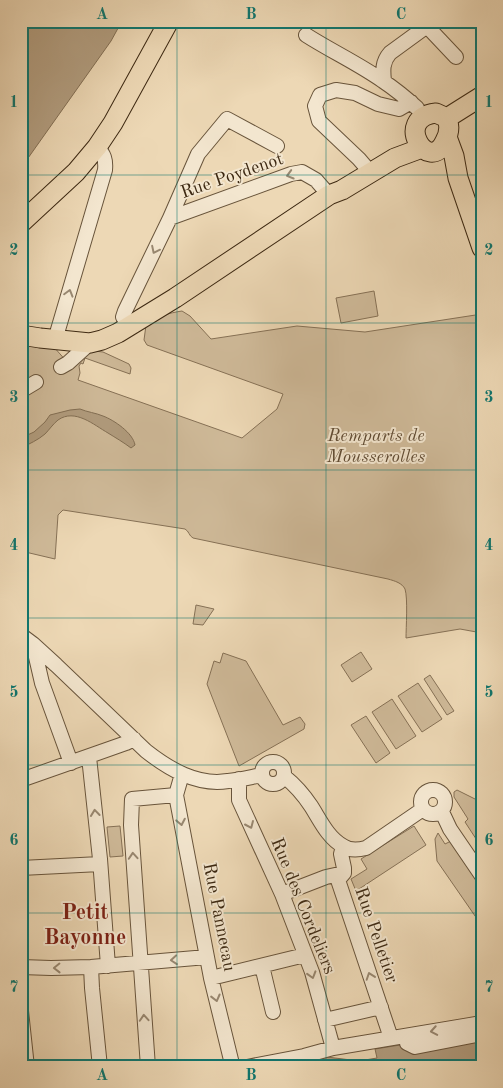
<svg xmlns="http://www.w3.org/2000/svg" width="503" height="1088" font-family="'Old Standard TT',serif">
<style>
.green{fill:#cfba99;stroke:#867156}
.water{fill:#b19c7e;stroke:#826e53}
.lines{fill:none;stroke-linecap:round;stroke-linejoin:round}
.minor-casing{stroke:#68543b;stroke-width:16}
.major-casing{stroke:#3c2812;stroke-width:21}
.minor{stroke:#f3e6cf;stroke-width:14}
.major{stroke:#edd8b5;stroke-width:19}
.oneway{stroke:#988770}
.grid{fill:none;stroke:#0f766e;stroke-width:1;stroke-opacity:0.55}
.labels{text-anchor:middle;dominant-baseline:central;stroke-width:4;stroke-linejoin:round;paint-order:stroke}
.street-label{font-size:18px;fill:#3c2812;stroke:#f3e6cf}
.park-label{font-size:18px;font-style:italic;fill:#614c34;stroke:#f3e6cf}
.district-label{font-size:22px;font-weight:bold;fill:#7a1f14;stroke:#f3e6cf}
.neatline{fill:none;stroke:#0f766e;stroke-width:2}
.grid-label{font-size:16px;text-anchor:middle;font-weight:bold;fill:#0f766e}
</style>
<rect width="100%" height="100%" fill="#edd8b5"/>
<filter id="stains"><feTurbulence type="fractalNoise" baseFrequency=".004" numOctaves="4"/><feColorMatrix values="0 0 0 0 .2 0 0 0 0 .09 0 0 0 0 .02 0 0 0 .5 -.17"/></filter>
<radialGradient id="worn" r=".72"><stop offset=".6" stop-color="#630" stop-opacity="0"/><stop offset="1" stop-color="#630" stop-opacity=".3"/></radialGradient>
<!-- green -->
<path class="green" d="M374 291 378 316 341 323 336 298Z
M182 311 190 316 211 339 297 326 365 332 482 314V633L460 629 406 638C406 628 408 598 405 589 402 583 395 581 388 579L193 538C189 536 189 531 185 529L63 510 58 515 55 559 21 551V341L53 346 68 363 85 350 103 352 129 364 131 368 130 374 85 358 83 364 81 363 79 366 80 373 78 380 242 438 277 409 283 394 147 345 144 340 146 325C157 316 169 313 182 311Z
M196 605 214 609 203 625 193 624Z
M361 652 372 669 352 682 341 665Z
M223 653 246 661 283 725 300 717 305 724 304 729 239 766 207 684 214 661 220 663Z
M430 675 454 711 447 715 424 679Z
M418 683 442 719 422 732 398 696Z
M392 699 416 736 396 749 372 712Z
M366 716 390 753 376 763 351 725Z
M457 790 475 799 482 797V848L465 822 468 819 454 797V792Z
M120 826 123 856 110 857 107 827Z
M414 826 426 845 356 891 351 879 367 869 361 859Z
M438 833 445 844 451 841 482 889V926L437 861 435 839Z"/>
<!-- water -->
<path class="water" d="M21 21H122L111 41 21 168Z
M80 409C87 412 96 413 103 416 114 420 133 433 135 445L131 448C123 442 116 438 108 433 94 425 75 408 58 420 53 424 49 430 45 434 38 440 29 444 21 448V438L34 432 45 422 50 415 70 410Z
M482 1039V1067H280L327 1057 359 1061 377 1058 375 1049 400 1045 410 1052Z"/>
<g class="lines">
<!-- minor casing -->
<g class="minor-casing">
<path id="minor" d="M422 21 456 57
M306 35C331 51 359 64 383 81 395 89 406 98 417 108
M384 81C383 71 382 62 390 53L427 26
M365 166 359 159 319 121 315 106 320 95 336 90 355 93 378 104 399 109 411 102
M170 218 198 154 227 119 277 146
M130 327 123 317 125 311 170 218 291 174 302 172 316 180 329 195
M55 340 105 170C106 160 104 154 97 147
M61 367 68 363 90 343
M21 391 36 382
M21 635 33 644 56 665 146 751C169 769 197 786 228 781 239 780 251 777 262 775
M33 644 42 683 71 763
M89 757 100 859 108 966
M262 773a11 11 0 1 1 22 0a11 11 0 1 1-22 0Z
M182 774 176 795 211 978 232 1064 233 1067
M285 777C295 785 303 794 311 806 320 820 328 838 343 846 350 851 358 850 366 848L423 809
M239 779V800L282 894 312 972 333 1048
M21 780 126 743 134 739
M421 802a12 12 0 1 1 24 0a12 12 0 1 1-24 0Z
M442 812 450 829 482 876
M343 847 341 854 344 868V873L338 880 391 1038
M21 868 100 864
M282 894 326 877 344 873
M262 966 273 1012
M21 967 51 968 91 967 207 957
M91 967 92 988 100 1067
M211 978 305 955
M21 1011 27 1067
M325 1020 381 1007
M406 1036 407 1043 415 1047 482 1034
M148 1067 131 825 132 799 176 795
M247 1067 304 1056 333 1048 482 1023"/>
</g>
<!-- major casing -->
<g class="major-casing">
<path id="major" d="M436 113 447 118C450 126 449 134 445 141 429 176 392 118 436 113Z
M447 118 482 96
M447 137 454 156 458 178 482 248
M21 223 76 172 97 147 113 123 169 21
M21 335 40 338 90 343 102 340 118 333 175 298 329 195 342 190 395 158 422 148"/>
</g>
<!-- minor -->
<use href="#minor" class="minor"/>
<!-- major -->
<use href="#major" class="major"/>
</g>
<!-- one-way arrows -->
<defs><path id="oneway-chevron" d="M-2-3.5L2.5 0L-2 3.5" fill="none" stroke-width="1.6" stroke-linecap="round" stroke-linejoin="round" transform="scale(1.25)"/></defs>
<g class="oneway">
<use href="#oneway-chevron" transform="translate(290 175) rotate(164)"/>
<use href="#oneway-chevron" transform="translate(155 250) rotate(116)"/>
<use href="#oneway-chevron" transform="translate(69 293) rotate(-74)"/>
<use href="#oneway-chevron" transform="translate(95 813) rotate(-96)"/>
<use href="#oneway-chevron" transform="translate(181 822) rotate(79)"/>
<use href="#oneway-chevron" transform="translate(250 825) rotate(66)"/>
<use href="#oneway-chevron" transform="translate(133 856) rotate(-94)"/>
<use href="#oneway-chevron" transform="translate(174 960) rotate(175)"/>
<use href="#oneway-chevron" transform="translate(57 968) rotate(179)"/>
<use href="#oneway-chevron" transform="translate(312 975) rotate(73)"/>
<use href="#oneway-chevron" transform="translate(370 976) rotate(-109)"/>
<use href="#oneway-chevron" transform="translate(216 998) rotate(76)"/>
<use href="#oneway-chevron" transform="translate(144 1018) rotate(-94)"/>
<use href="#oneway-chevron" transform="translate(434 1031) rotate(170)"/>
</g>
<!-- grid -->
<path class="grid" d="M177 21V1067M326 21V1067M21 175H482M21 323H482M21 470H482M21 618H482M21 765H482M21 913H482"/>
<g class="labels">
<!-- street labels -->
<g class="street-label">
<text transform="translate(232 176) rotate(-19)">Rue Poydenot</text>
<text transform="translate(303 906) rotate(68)">Rue des Cordeliers</text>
<text transform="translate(219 917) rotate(79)">Rue Pannecau</text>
<text transform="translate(376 935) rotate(71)">Rue Pelletier</text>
</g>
<!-- park labels -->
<g class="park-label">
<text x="376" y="436">Remparts de<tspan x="376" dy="21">Mousserolles</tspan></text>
</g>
<!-- district labels -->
<g class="district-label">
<text x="85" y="913">Petit<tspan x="85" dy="25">Bayonne</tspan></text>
</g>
</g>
<!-- margin -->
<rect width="503" height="1088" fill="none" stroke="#edd8b5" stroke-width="55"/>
<rect x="28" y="28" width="448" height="1032" class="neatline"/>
<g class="grid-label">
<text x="102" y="19">A</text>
<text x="251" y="19">B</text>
<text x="401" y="19">C</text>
<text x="14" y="107">1</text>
<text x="489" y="107">1</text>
<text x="14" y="255">2</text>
<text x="489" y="255">2</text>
<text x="14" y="402">3</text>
<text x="489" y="402">3</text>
<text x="14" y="550">4</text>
<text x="489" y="550">4</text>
<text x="14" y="697">5</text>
<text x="489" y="697">5</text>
<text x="14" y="845">6</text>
<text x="489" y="845">6</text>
<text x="14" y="992">7</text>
<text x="489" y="992">7</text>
<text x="102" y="1080">A</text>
<text x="251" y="1080">B</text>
<text x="401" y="1080">C</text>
</g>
<rect width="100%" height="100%" filter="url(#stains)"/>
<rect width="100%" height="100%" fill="url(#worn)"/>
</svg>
